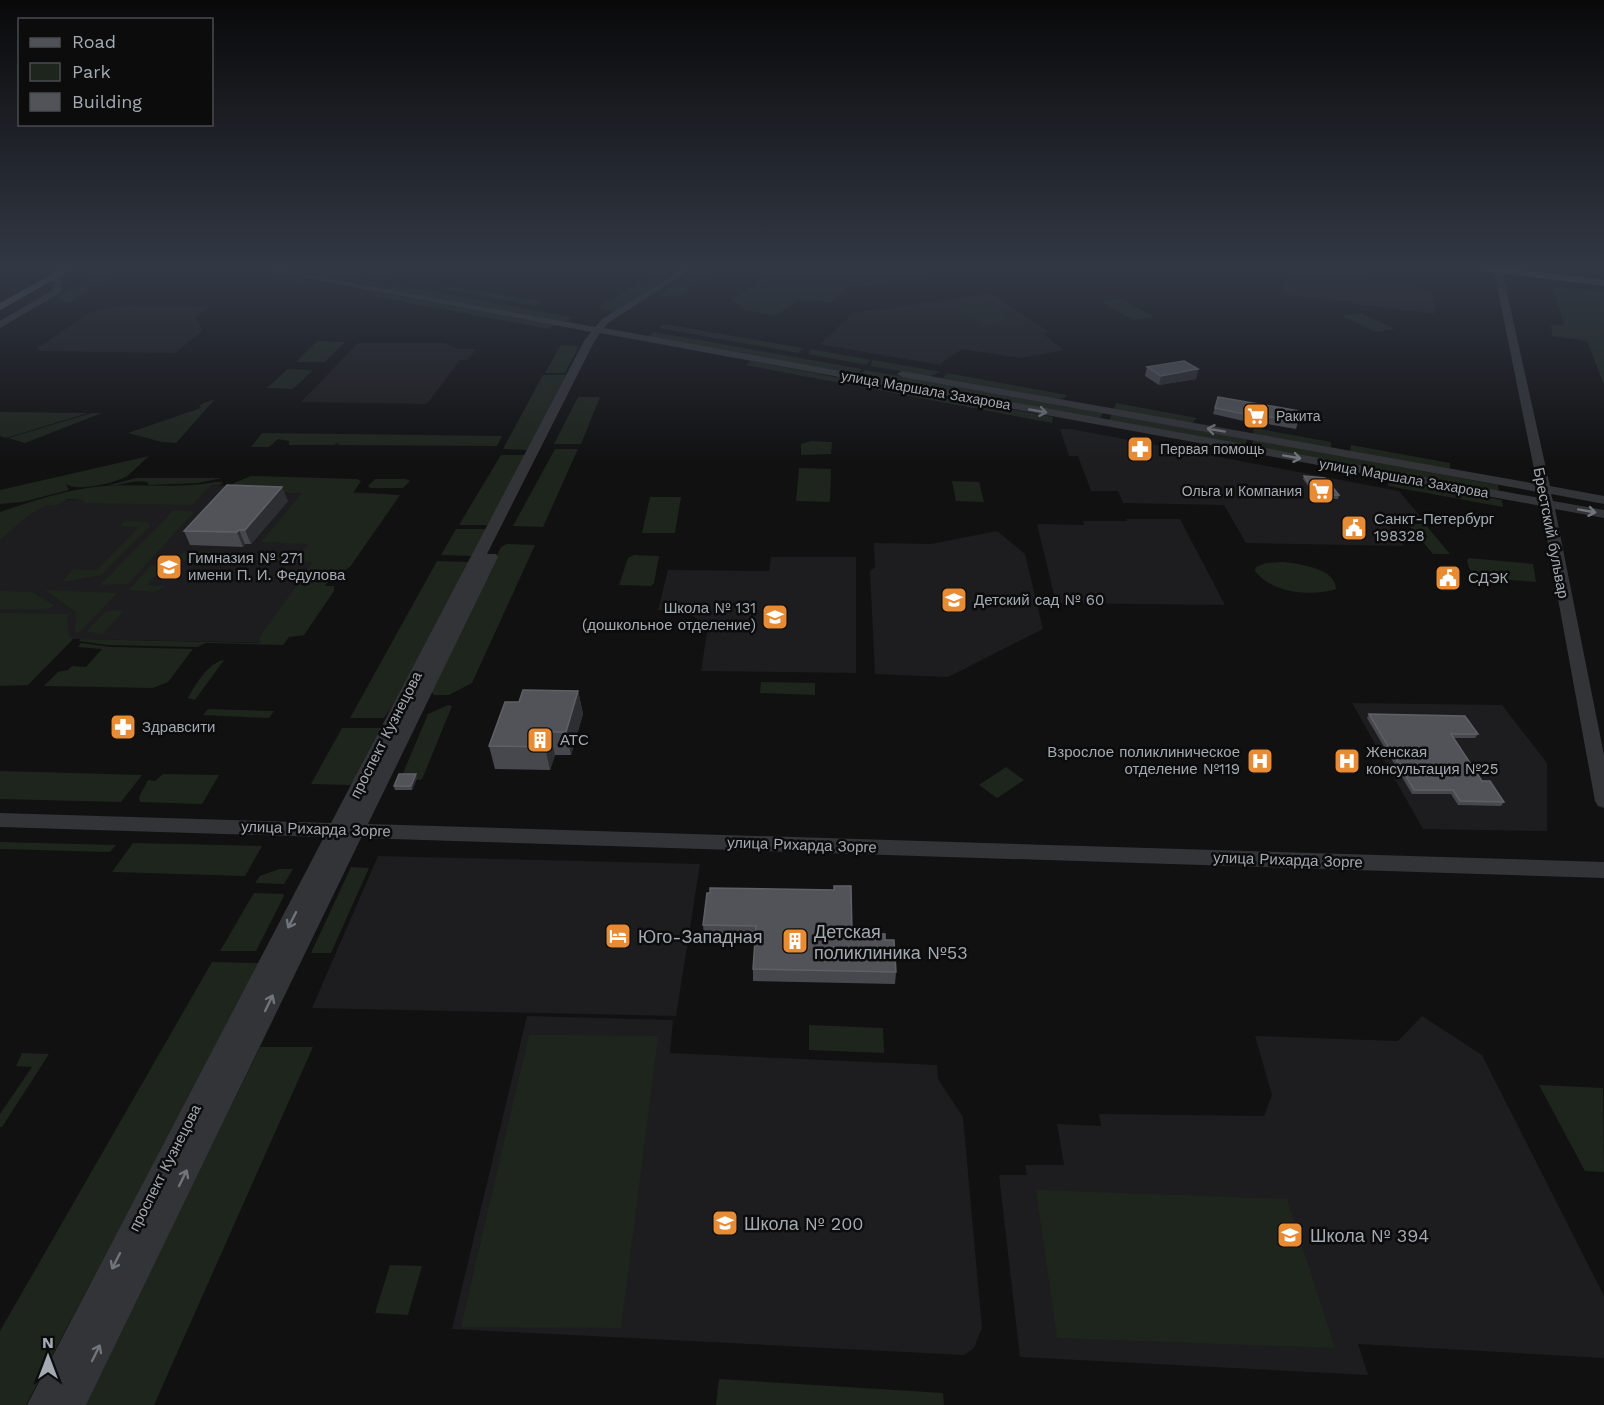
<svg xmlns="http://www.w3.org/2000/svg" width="1604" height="1405" font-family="'Work Sans',sans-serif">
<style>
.built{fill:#1d1d1f}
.green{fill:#1e251d}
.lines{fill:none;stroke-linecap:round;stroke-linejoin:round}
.minor{fill:#323437;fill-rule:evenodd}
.major{fill:#4e5156;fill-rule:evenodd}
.wall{fill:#47484d}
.shaded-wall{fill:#2d2e31}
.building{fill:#515358;stroke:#5e6066;stroke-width:1.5}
.oneway{stroke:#70757b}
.labels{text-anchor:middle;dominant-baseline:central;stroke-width:5;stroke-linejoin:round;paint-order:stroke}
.far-street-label{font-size:14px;fill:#a3aab2;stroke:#0c0c0d}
.far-poi-label{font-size:14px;fill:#a3aab2;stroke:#0c0c0d;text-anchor:start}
.poi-label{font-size:15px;fill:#a3aab2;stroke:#0c0c0d;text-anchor:start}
.street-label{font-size:15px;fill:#a3aab2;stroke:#0c0c0d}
.near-poi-label{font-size:18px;fill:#a3aab2;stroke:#0c0c0d;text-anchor:start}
</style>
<rect width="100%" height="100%" fill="#111112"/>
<!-- built -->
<path class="built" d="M1302 268 1393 280 1418 287 1434 295 1435 314 1289 295 1282 289 1287 269Z
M987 294 995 296 1049 332 1043 334 1064 350 1020 358 962 349 939 365 820 344 853 313Z
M125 305 209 307 195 318 203 331 175 353 39 351 37 348 91 312Z
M358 343H444L459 349H476L468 360H460L427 404 301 402Z
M1060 429H1071L1399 491 1420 516H1382L1404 546 1246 543 1224 505 1123 503 1118 491H1091L1078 456H1069Z
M211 485 389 494 284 643 73 639 46 667H0V516L47 499 82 500Z
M1126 519H1180L1225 605 1056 603 1037 524 1084 525 1083 521H1127Z
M997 531 1025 554 1043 629 948 677 875 674 870 571 875 567 874 543 931 544Z
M771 557H856V673L701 671 708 626 684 610H658L668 570 769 571Z
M1352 703 1502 705 1547 763V831L1423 829Z
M378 856 700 864 676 1016 312 1008Z
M527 1016 673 1020 670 1053 937 1065 938 1079 963 1117 982 1328 974 1348 964 1355 452 1329Z
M1422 1016 1482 1055 1604 1296V1358L1358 1344 1368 1375 1020 1357 999 1175H1027L1025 1165H1064L1057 1124 1101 1126 1099 1114 1264 1116 1272 1095 1255 1036 1398 1041Z"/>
<!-- green -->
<path class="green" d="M110 266H124L116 271H166L157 275 117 273 67 304 58 300 61 295Z
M230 266 313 281 305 284 222 268Z
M259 266H287L390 284 382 288Z
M312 266H340L399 276 391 280Z
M705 266H727L679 296H658Z
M774 266H861L873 267 872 273 852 288H845L830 303 799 299 776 316 744 310 733 300 759 281 756 279Z
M947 266 945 269 946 272 938 275 862 287 857 286 868 277 895 274 893 269Z
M659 270 676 272 613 312 598 309 600 306Z
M394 285 573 317 566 322 386 289Z
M447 285 541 302 535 306 439 288Z
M1544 285 1604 292V385L1587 341 1552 336 1551 324 1564 325 1553 287Z
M380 293 555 325 548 329 372 296Z
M1122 299 1154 317 1133 320 1102 302Z
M985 302 1013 321 983 326 956 306Z
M1360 313 1395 329 1376 332 1342 316Z
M664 324 803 348 798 353 659 328Z
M654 332 862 369 856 375 647 337Z
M317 341 345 342 325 362H296Z
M561 345 579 346 565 373H545Z
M811 349 871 360 866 365 808 354Z
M873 360 941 372 930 376 870 366Z
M751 361 850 380 846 384 745 365Z
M288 369 313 370 293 389 267 388Z
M865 370 1103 413 1100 419 860 375Z
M947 373 1067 395 1064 398 1056 399 943 378Z
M543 375H566L527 450 503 449Z
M861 382 1053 417 1052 423 857 386Z
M578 397H600L581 444H554Z
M215 399 176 443 162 442 128 433 201 408 199 405Z
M1116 403 1197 418 1192 423 1114 409Z
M0 412 88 413 6 438 0 436Z
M92 413H102L25 443 8 438Z
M1112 414 1247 439 1245 446 1109 421Z
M1254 428 1331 442V448L1253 434Z
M262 433 502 436 497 446 337 445 339 442 334 445H289V441L278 439 269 447H251Z
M1253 440 1498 485 1499 492 1251 447Z
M812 441 832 442 831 454 801 455V444Z
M1351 445 1450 463V469L1350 451Z
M555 449H578L543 527 513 526Z
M501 455H525L488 525H459Z
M149 456C141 463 135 470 127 476 116 483 77 492 66 484L69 490 22 502 0 504V490Z
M799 468 831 469 830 502 796 501Z
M251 476 357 479 361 481 353 493 400 495 350 567 345 570H336L325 586H334V591L304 635 289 637 283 645 206 643 197 647 108 645 79 641 81 639 260 643 259 638 313 562 256 560 260 553 299 554 308 546 306 544 261 542 302 493 227 491 234 483Z
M136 478H222L198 483 149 485 147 482C134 479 123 486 110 485Z
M375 479H406L410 481 403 488H370L368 486Z
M1388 479 1502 500 1503 507 1388 486Z
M952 481 979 482 984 502 956 501Z
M215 482H223L220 485H211L192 505 85 503 82 500 68 499 57 505 44 506 25 518 0 540V512C30 502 62 491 94 487 135 482 175 490 215 482Z
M650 497H681L675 533H642Z
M174 510 191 511 193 513 128 584 100 585Z
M125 521 147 522 150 526 101 575 62 582 74 569 97 570 139 527 120 526Z
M1408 524H1425L1450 554H1433L1419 537H1428L1422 530H1412Z
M456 529H487L473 556 441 555Z
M507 544 535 545 472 683 449 695H434L431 691 501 547Z
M186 552H224C211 565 185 560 167 560Z
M634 555 659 556 654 583 651 586 619 585 628 558Z
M1469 558 1533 564 1536 582 1476 577 1469 568 1467 560Z
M437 561 469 562 396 701 384 718H350Z
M1284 562C1299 564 1336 568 1336 589 1312 597 1271 593 1255 571L1256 567 1266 563Z
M151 565 179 566 181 571H160L147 585 165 586 156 592 129 590Z
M45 590 117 593 80 632H75L76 612Z
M0 591 32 592 55 606 45 610 0 609Z
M112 610 124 611 103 634 89 632 87 631 105 612Z
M0 613 70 614 67 617 69 636 73 639 28 685 0 686Z
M81 643 111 647 193 649 168 682 153 688 44 686 58 672 68 670 72 666 86 667 102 649 78 647Z
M224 660 195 700 188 698C195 685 209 662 224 660Z
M761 682 815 683V695L760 693Z
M448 705 452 706 423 777 421 780 401 778 428 714Z
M208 709 274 711 269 718 203 715Z
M342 728H381L352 785 311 784Z
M1006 767 1024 780 997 798 979 785Z
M0 771 142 775 121 802 0 799Z
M163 774 219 775 202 804 140 802 139 797 148 780 155 781Z
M0 842 116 845 110 852 0 849Z
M133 843 262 846 245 876 112 872Z
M351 867 369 868 331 953H311Z
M279 869H293L284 884 255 883 260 876Z
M254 893 283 894 284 896 256 951H220Z
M212 962 260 963 26 1405H0V1331Z
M809 1025 883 1028 884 1053 809 1050Z
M529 1035 658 1036 621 1328 461 1327Z
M260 1047H313L154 1405H85Z
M22 1053 49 1054 2 1127H0V1114L32 1067 16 1066Z
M1539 1085 1603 1088 1604 1172 1585 1171Z
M1036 1190 1287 1199 1335 1348 1057 1338Z
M390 1265 422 1266 408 1315 375 1313Z
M719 1379 943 1393 944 1405H716Z"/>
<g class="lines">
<!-- minor -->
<path class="minor" d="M243 266H258L595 327 602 319 687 266H696L608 323 604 328 1540 498 1538 492 902 377 897 374 902 371 1537 484 1493 266H1501L1550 486 1604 496V504L1551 494 1553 501 1604 510V518L1555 509 1604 755V808L1598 806 1595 801 1541 506 600 333 594 342 487 554H496L498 557 368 824 1604 862V878L361 838 86 1405H27L324 837 0 827V813L331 823 584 341 591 332Z
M51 275 63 281 60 293 0 328V321L53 290 54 282 47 278Z"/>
<!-- major -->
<path class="major" d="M67 266H78L0 310V303Z
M1458 266H1484L1604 280V286L1463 269Z"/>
</g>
<!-- wall -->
<path class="wall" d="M1147 367 1198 369 1196 379 1159 385 1145 376Z
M1218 397 1298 422 1296 429 1262 423 1261 425 1213 414Z
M1304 476 1339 495 1338 499 1317 498 1303 479Z
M288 501 251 544H245L243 547 190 545 184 531Z
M578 691 583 714 571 755H555L550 770 495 769 489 746 519 702Z
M1369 714 1478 734 1475 738H1453L1482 781 1504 802 1501 806 1458 805 1451 794H1412L1367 718Z
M417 778 412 790H395L394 786Z
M834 890 852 933 885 940 896 972 895 984 753 981V969L755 937 704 936 703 925Z"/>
<!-- shaded-wall -->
<path class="shaded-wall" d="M1198 369 1196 379 1159 385 1161 376Z
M282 487 288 501 251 544 245 530Z
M239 530 245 544 243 547 237 532Z
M578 691 583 714 571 755 566 732Z
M550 732 555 755 550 770 545 747Z
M416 774 417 778 412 790 411 786Z"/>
<!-- building -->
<path class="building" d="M1184 361 1198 369 1161 376 1147 367Z
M1218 397 1300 411 1298 422 1264 416 1263 418 1215 408Z
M1304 476 1325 478 1339 495H1318Z
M227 485 282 487 245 530H239L237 532 184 531Z
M523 690 578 691 566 732H550L545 747 489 746 505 702H519Z
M1369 714 1465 716 1478 734H1451L1482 781H1490L1504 802 1460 801 1453 790H1414Z
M399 774H416L411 786H394Z
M834 886H851L852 933 885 934V940H894L896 972 753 969 756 926 703 925 707 893H710V888L834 890Z"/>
<!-- one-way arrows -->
<defs><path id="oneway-shaft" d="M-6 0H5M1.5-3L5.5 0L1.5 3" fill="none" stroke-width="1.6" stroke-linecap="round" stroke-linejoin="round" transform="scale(1.5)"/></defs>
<g class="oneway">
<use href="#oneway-shaft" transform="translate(1038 411) rotate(10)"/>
<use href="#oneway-shaft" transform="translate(1216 430) rotate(-170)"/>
<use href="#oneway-shaft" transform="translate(1292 457) rotate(10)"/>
<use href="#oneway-shaft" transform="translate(1587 511) rotate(10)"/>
<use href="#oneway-shaft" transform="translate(292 920) rotate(117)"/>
<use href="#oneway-shaft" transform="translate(269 1003) rotate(-64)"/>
<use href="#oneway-shaft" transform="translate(183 1178) rotate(-64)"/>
<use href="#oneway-shaft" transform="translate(116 1261) rotate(117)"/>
<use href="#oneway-shaft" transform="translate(96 1353) rotate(-64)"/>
</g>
<!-- sky -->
<linearGradient id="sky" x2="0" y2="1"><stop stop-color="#09090a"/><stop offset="0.58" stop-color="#323844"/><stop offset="1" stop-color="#323844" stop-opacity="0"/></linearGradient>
<rect width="1604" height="462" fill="url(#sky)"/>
<!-- icons -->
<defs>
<g id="supermarket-square" transform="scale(1.35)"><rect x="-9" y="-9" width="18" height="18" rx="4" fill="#e78b34" stroke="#0c0c0d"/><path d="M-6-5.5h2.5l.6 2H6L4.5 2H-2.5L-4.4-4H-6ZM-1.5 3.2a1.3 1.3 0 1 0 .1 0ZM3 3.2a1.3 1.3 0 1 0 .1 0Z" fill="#fff"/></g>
<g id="pharmacy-square" transform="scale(1.35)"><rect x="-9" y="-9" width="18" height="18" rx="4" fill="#e78b34" stroke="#0c0c0d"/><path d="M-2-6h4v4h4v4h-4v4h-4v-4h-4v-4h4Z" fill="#fff"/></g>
<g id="civic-square" transform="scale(1.35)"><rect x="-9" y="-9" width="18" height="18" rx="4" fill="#e78b34" stroke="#0c0c0d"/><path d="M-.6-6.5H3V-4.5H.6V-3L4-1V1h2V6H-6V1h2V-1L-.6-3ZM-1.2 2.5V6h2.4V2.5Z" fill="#fff"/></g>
<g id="school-square" transform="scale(1.35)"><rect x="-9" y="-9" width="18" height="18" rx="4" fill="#e78b34" stroke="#0c0c0d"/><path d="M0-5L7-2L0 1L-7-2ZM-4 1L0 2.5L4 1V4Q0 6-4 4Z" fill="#fff"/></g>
<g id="building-square" transform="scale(1.35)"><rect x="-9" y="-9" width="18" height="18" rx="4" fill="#e78b34" stroke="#0c0c0d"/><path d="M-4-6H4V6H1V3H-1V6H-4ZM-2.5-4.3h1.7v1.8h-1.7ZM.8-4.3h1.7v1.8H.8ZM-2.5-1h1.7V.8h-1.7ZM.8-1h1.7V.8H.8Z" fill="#fff"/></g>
<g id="hospital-square" transform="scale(1.35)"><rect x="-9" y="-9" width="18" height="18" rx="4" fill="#e78b34" stroke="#0c0c0d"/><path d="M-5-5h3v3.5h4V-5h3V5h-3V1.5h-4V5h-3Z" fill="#fff"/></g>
<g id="hotel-square" transform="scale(1.35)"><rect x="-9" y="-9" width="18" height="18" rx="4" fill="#e78b34" stroke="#0c0c0d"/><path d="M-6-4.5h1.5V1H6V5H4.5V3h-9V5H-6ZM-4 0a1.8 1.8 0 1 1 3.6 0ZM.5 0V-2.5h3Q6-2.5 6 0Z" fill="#fff"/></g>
</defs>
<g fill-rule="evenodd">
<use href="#supermarket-square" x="1256" y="416"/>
<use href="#pharmacy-square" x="1140" y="449"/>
<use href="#supermarket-square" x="1321" y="491"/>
<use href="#civic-square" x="1354" y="528"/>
<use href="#school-square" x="169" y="567"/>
<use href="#civic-square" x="1448" y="578"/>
<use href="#school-square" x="954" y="600"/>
<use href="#school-square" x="775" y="617"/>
<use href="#pharmacy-square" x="123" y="727"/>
<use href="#building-square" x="540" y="740"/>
<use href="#hospital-square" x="1260" y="761"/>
<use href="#hospital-square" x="1347" y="761"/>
<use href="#hotel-square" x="618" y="936"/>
<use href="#building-square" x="795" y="941"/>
<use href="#school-square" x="725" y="1223"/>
<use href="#school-square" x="1290" y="1235"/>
</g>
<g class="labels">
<!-- far-street labels -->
<g class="far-street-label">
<text transform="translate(926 390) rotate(10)">улица Маршала Захарова</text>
<text transform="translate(1404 478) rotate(10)">улица Маршала Захарова</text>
</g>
<!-- far-poi labels -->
<g class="far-poi-label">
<text x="1276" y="416">Ракита</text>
<text x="1160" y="449">Первая помощь</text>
<text x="1302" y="491" text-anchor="end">Ольга и Компания</text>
</g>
<!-- poi labels -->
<g class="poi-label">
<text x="1374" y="519">Санкт-Петербург<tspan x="1374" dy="17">198328</tspan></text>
<text x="188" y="558">Гимназия № 271<tspan x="188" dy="17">имени П. И. Федулова</tspan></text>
<text x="1468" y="578">СДЭК</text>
<text x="974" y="600">Детский сад № 60</text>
<text x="756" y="608" text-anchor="end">Школа № 131<tspan x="756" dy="17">(дошкольное отделение)</tspan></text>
<text x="142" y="727">Здравсити</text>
<text x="560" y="740">АТС</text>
<text x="1240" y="752" text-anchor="end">Взрослое поликлиническое<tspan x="1240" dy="17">отделение №119</tspan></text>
<text x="1366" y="752">Женская<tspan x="1366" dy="17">консультация №25</tspan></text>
</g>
<!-- street labels -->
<g class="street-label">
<text transform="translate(1551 533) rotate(79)">Брестский бульвар</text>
<text transform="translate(386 735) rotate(-63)">проспект Кузнецова</text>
<text transform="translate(316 829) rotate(2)">улица Рихарда Зорге</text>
<text transform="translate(802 845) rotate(2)">улица Рихарда Зорге</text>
<text transform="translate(1288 860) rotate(2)">улица Рихарда Зорге</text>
<text transform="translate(165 1168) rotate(-63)">проспект Кузнецова</text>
</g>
<!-- near-poi labels -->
<g class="near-poi-label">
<text x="814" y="931">Детская<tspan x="814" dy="21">поликлиника №53</tspan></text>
<text x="638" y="936">Юго-Западная</text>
<text x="744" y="1223">Школа № 200</text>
<text x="1310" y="1235">Школа № 394</text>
</g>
</g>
<!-- legend -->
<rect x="18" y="18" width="195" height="108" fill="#0c0c0d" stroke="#484b4f" stroke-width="1.5"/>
<rect x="30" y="38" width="30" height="9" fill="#4e5156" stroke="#484b4f" stroke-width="1.5"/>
<text x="72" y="48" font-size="18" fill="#a3aab2">Road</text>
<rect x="30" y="63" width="30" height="18" fill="#1e251d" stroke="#484b4f" stroke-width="1.5"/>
<text x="72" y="78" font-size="18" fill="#a3aab2">Park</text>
<rect x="30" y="93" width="30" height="18" fill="#515358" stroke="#484b4f" stroke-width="1.5"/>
<text x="72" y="108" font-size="18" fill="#a3aab2">Building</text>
<!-- north arrow -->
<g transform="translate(48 1357)" stroke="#0c0c0d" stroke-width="4.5" paint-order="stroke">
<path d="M0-4.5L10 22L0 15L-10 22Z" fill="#a3aab2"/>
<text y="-9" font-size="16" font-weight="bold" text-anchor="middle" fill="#a3aab2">N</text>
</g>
</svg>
